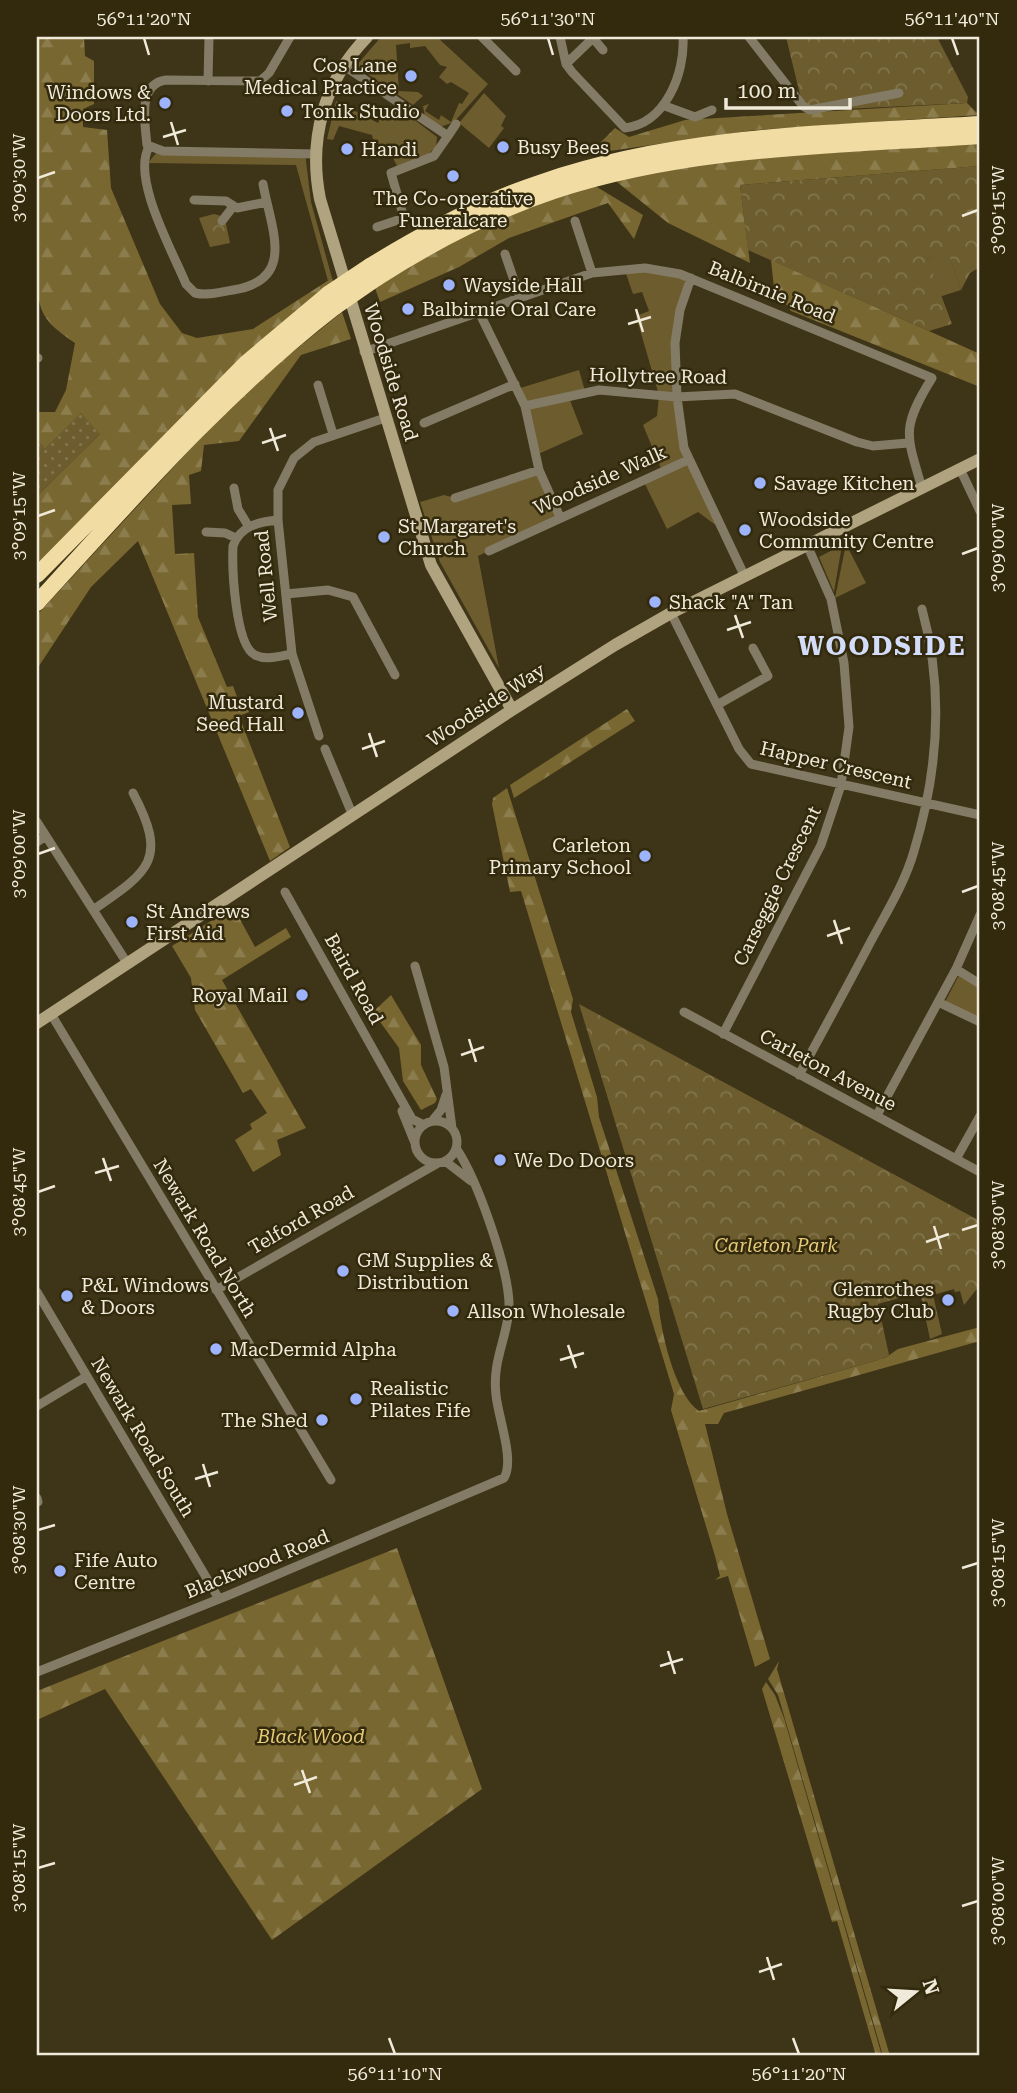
<svg xmlns="http://www.w3.org/2000/svg" width="1017" height="2093" font-family="'Roboto Serif',serif">
<style>
.grass{fill:#6d5d2e}
.forest{fill:url(#forest-firs)}
.park{fill:url(#park-crowns)}
.garden{fill:url(#garden-dots)}
.lines{fill:none;stroke-linecap:round;stroke-linejoin:round}
.street{stroke:#837b65;stroke-width:9}
.secondary{stroke:#b0a37f;stroke-width:12}
.highway{stroke:#f1dda4;stroke-width:16}
.highway-bridge{stroke:#f1dda4;stroke-width:16}
.ticks{fill:none;stroke:#f0eada;stroke-width:2.5}
.poi-dot{fill:#9db4fd;stroke:#332a0d;stroke-width:2.5}
.labels{text-anchor:middle;dominant-baseline:central;stroke-width:5;stroke-linejoin:round;paint-order:stroke}
.poi-label{font-size:19px;fill:#f0eada;stroke:#332a0d;text-anchor:start}
.street-label{font-size:19px;fill:#f0eada;stroke:#332a0d}
.park-label{font-size:19px;font-style:italic;fill:#e6ca78;stroke:#332a0d}
.district-label{font-size:26px;font-weight:bold;letter-spacing:2px;fill:#d3dcf8;stroke:#332a0d}
.neatline{fill:none;stroke:#f0eada;stroke-width:2.5}
.ticks-label{font-size:18px;text-anchor:middle;fill:#f0eada}
</style>
<defs>
<pattern id="forest-firs" width="22" height="20" patternUnits="userSpaceOnUse" patternTransform="scale(1.75)"><rect width="22" height="20" fill="#796731"/><path d="M5 1l3.5 6h-7zM16 11l3.5 6h-7z" fill="#8c7d4e"/></pattern>
<pattern id="park-crowns" width="20" height="18" patternUnits="userSpaceOnUse" patternTransform="scale(1.75)"><rect width="20" height="18" fill="#6d5d2e"/><path d="M2 6a3 3 0 1 1 6 0M12 15a3 3 0 1 1 6 0" fill="none" stroke="#82744c"/></pattern>
<pattern id="garden-dots" width="8" height="8" patternUnits="userSpaceOnUse" patternTransform="scale(1.75)"><rect width="8" height="8" fill="#6d5d2e"/><path d="M2 2h.1M6 6h.1" fill="none" stroke="#82744c" stroke-width="1.8" stroke-linecap="round"/></pattern>
</defs>
<rect width="100%" height="100%" fill="#3e3417"/>
<!-- grass -->
<path class="grass" d="M381 37H437L488 84 454 122 440 127 425 117 423 106 429 104 425 111 439 120 441 115 451 122 459 103 462 104 469 93 451 82 447 84 439 77 447 67 440 65 425 46 410 48V43L396 45 399 91 418 92 423 96 413 105 356 66Z
M484 93 506 116 501 126 504 128 489 148 459 123Z
M336 101 378 123 384 109 389 107 412 118 437 137 436 147 427 155 397 166 389 150 374 143 372 135 339 126 333 140 327 139Z
M157 152 305 153 311 202 332 278 328 281 296 165 148 163Z
M948 251 961 290 939 297 927 258Z
M624 268 691 278 676 343 684 448 721 529 698 512 667 529 643 480 662 471 643 425 657 416 659 395 636 316 649 311 642 292 633 294Z
M579 370 585 391 568 395 583 434 536 455 517 389Z
M539 470 560 517 478 556 499 668 440 562 420 502 444 495 455 498Z
M846 544 866 583 835 598Z
M842 545 834 592 819 557Z
M959 975 980 988V1018L945 1002Z"/>
<!-- forest -->
<path class="forest" d="M37 37H84L85 56 94 61V104L83 109V127L107 130 111 188 160 304 182 333 197 338 253 329 332 278 334 284 37 568V496L100 434 45 449 37 440V412H55L66 390 75 343C44 322 35 311 39 272L37 269Z
M967 103 979 115 755 130 589 154 615 128 629 137 685 120Z
M980 143V166L740 185 750 263 668 223 617 182 638 169 738 159Z
M592 184 643 215 634 239 608 203 509 238 459 267 380 302 375 288 478 225Z
M771 260 980 354V387L791 311 774 288Z
M342 312 351 339 301 355 239 441 204 445 201 471 189 475 191 504 172 505 175 554 194 553 198 617 227 687 233 686 242 710 248 709 249 712 239 716 290 847 270 861 138 541 91 587 37 669V615L240 395Z
M627 709 635 721 514 798 510 785Z
M507 788 573 999 571 1012 597 1097 599 1117 658 1299C660 1328 674 1394 699 1411L885 1358 898 1349 980 1327V1341L724 1413 718 1424H705L727 1514 770 1659 755 1667 728 1576 715 1580 720 1576 715 1556 671 1410 674 1394 521 891 510 892 492 804 493 798Z
M228 910 236 912 255 947 286 928 291 937 222 980 306 1128 277 1140 281 1155 253 1172 235 1140 252 1129 250 1124 267 1113 251 1089 243 1093 195 1010 191 978 172 946Z
M391 995 421 1045V1065L437 1099 435 1103 421 1110 403 1081 399 1048 373 1012Z
M397 1548 482 1789 272 1940 105 1689 37 1720V1691Z
M779 1661 777 1669 890 2056H883L778 1695 768 1679Z
M766 1682 775 1695 784 1718 882 2056H876L837 1921 832 1922 762 1689Z"/>
<!-- park -->
<path class="park" d="M786 37H937L968 97 967 103 804 111Z
M980 166V267L970 273 961 290 948 252 927 258 952 324 929 331 748 250 740 185Z
M214 214 225 217 222 221 226 224 230 243 210 247 199 218Z
M579 1004 980 1221V1285L964 1305 960 1291 955 1292 954 1289 933 1295 942 1334 930 1339 920 1292 878 1304 889 1355 885 1358 703 1409Z"/>
<!-- garden -->
<path class="garden" d="M81 413 100 434 37 496V440L45 448Z"/>
<g class="lines">
<!-- street -->
<path class="street" d="M290 37 269 73 260 81 166 80C137 84 145 123 147 145L163 151 316 154
M482 37 516 71
M560 37 566 64 572 72 625 128C666 123 685 73 683 37
M749 37 803 106 810 110 899 93
M593 38 603 50
M566 64 594 37
M343 65 448 136 434 156 391 173 404 218 377 227
M208 81 209 37
M665 106 695 117 712 110
M448 136 456 124
M149 147C131 178 173 252 186 284L195 293C208 296 220 292 233 290 297 280 271 229 263 184
M194 200 226 201 237 208 267 202
M222 221 232 208
M575 221 592 273
M505 254 520 298
M691 278 680 310 675 343 677 397 684 448 745 577
M479 312 525 406 539 470 560 517
M364 352 592 273 645 268 680 274 932 378C900 429 907 436 922 488
M37 358H38
M318 385 333 434
M525 406 599 390 677 397 735 394 857 442 873 446 908 443
M424 423 515 384
M960 469 980 511
M234 488 238 509 249 527
M455 498 539 470
M278 520C258 522 240 526 233 546 232 568 235 645 255 655 266 661 280 656 292 654
M206 532 225 533 236 538
M489 551 688 460
M286 594 328 590 353 597 395 675
M671 613 739 749 751 764 980 815
M717 705 768 676 753 648
M319 736 292 654 278 520V490L294 458 314 442 385 418
M325 749 353 816
M37 822 127 963
M37 842 46 836
M285 892 412 1119 424 1125
M93 910C150 871 168 859 133 793
M415 966 444 1067 452 1128
M956 969 980 984
M938 1002 980 1022
M684 1012 980 1172
M51 1014 331 1480
M723 1034 821 845 841 785 849 727 844 663 831 599 807 545
M799 1075C823 1031 847 987 870 943 886 913 905 883 914 851 938 772 944 689 922 609
M402 1111 415 1143
M877 1115 956 969 980 915
M432 1121 441 1110 446 1095
M415 1142a21 21 0 1 1 42 0a21 21 0 1 1-42 0Z
M956 1159 980 1116
M445 1161 471 1181
M216 1290 438 1163
M37 1292 219 1599
M37 1406 87 1376
M37 1498 38 1502
M37 1672 229 1595 504 1478C515 1460 498 1417 496 1395 492 1362 506 1341 509 1310 511 1273 477 1179 456 1148"/>
<!-- secondary -->
<path class="secondary" d="M367 37C324 81 308 139 320 199L431 565 512 710
M37 1023 512 710 615 645 671 613 980 459"/>
<!-- highway -->
<path class="highway" d="M370 266C425 232 481 202 542 182 682 134 835 133 980 124
M377 278C433 242 491 212 554 191 690 146 838 146 980 136
M37 575 246 363 328 294
M37 603C131 500 225 392 335 307"/>
<!-- highway-bridge -->
<path class="highway-bridge" d="M328 294 370 266
M335 307 377 278"/>
</g>
<!-- ticks -->
<path class="ticks" d="M144 38 149 55M548 38 553 55M952 38 958 55M171 122 178 145M163 137 186 130M38 178 55 172M962 216 978 210M636 309 643 332M628 324 651 317M270 428 278 451M262 443 286 435M38 516 55 510M962 554 978 548M735 615 743 638M727 630 751 622M369 733 377 757M362 749 385 741M38 854 55 848M962 892 978 886M834 920 842 944M827 936 850 928M469 1039 476 1062M461 1055 484 1047M103 1158 111 1181M95 1173 119 1166M38 1192 55 1186M934 1226 941 1249M962 1230 978 1225M926 1242 949 1234M568 1345 576 1368M560 1360 584 1353M203 1464 210 1487M195 1479 218 1472M38 1530 55 1525M962 1568 978 1563M668 1651 675 1674M660 1666 683 1659M302 1770 310 1793M294 1785 317 1777M38 1868 55 1863M962 1906 978 1901M767 1957 774 1980M759 1972 782 1964M389 2038 395 2054M793 2038 799 2054"/>
<!-- markers -->
<g class="poi-dot">
<circle cx="411" cy="76" r="7"/>
<circle cx="165" cy="103" r="7"/>
<circle cx="287" cy="111" r="7"/>
<circle cx="503" cy="147" r="7"/>
<circle cx="347" cy="149" r="7"/>
<circle cx="453" cy="176" r="7"/>
<circle cx="449" cy="285" r="7"/>
<circle cx="408" cy="309" r="7"/>
<circle cx="760" cy="483" r="7"/>
<circle cx="745" cy="530" r="7"/>
<circle cx="384" cy="537" r="7"/>
<circle cx="655" cy="602" r="7"/>
<circle cx="298" cy="713" r="7"/>
<circle cx="645" cy="856" r="7"/>
<circle cx="132" cy="922" r="7"/>
<circle cx="302" cy="995" r="7"/>
<circle cx="500" cy="1160" r="7"/>
<circle cx="343" cy="1271" r="7"/>
<circle cx="67" cy="1296" r="7"/>
<circle cx="948" cy="1300" r="7"/>
<circle cx="453" cy="1311" r="7"/>
<circle cx="216" cy="1349" r="7"/>
<circle cx="356" cy="1399" r="7"/>
<circle cx="322" cy="1420" r="7"/>
<circle cx="60" cy="1571" r="7"/>
</g>
<g class="labels">
<!-- poi labels -->
<g class="poi-label">
<text x="397" y="65" text-anchor="end">Cos Lane<tspan x="397" dy="22">Medical Practice</tspan></text>
<text x="151" y="92" text-anchor="end">Windows &amp;<tspan x="151" dy="22">Doors Ltd.</tspan></text>
<text x="301" y="111">Tonik Studio</text>
<text x="517" y="147">Busy Bees</text>
<text x="361" y="149">Handi</text>
<text x="453" y="198" text-anchor="middle">The Co-operative<tspan x="453" dy="22">Funeralcare</tspan></text>
<text x="463" y="285">Wayside Hall</text>
<text x="422" y="309">Balbirnie Oral Care</text>
<text x="774" y="483">Savage Kitchen</text>
<text x="759" y="519">Woodside<tspan x="759" dy="22">Community Centre</tspan></text>
<text x="398" y="526">St Margaret's<tspan x="398" dy="22">Church</tspan></text>
<text x="669" y="602">Shack "A" Tan</text>
<text x="284" y="702" text-anchor="end">Mustard<tspan x="284" dy="22">Seed Hall</tspan></text>
<text x="631" y="845" text-anchor="end">Carleton<tspan x="631" dy="22">Primary School</tspan></text>
<text x="146" y="911">St Andrews<tspan x="146" dy="22">First Aid</tspan></text>
<text x="288" y="995" text-anchor="end">Royal Mail</text>
<text x="514" y="1160">We Do Doors</text>
<text x="357" y="1260">GM Supplies &amp;<tspan x="357" dy="22">Distribution</tspan></text>
<text x="81" y="1285">P&amp;L Windows<tspan x="81" dy="22">&amp; Doors</tspan></text>
<text x="934" y="1289" text-anchor="end">Glenrothes<tspan x="934" dy="22">Rugby Club</tspan></text>
<text x="467" y="1311">Allson Wholesale</text>
<text x="230" y="1349">MacDermid Alpha</text>
<text x="370" y="1388">Realistic<tspan x="370" dy="22">Pilates Fife</tspan></text>
<text x="308" y="1420" text-anchor="end">The Shed</text>
<text x="74" y="1560">Fife Auto<tspan x="74" dy="22">Centre</tspan></text>
</g>
<!-- street labels -->
<g class="street-label">
<text transform="translate(772 292) rotate(22)">Balbirnie Road</text>
<text transform="translate(391 372) rotate(73)">Woodside Road</text>
<text transform="translate(658 376) rotate(1)">Hollytree Road</text>
<text transform="translate(600 480) rotate(-24)">Woodside Walk</text>
<text transform="translate(266 576) rotate(-96)">Well Road</text>
<text transform="translate(486 705) rotate(-33)">Woodside Way</text>
<text transform="translate(836 765) rotate(13)">Happer Crescent</text>
<text transform="translate(777 886) rotate(-64)">Carseggie Crescent</text>
<text transform="translate(354 979) rotate(61)">Baird Road</text>
<text transform="translate(828 1070) rotate(28)">Carleton Avenue</text>
<text transform="translate(301 1220) rotate(-30)">Telford Road</text>
<text transform="translate(205 1238) rotate(59)">Newark Road North</text>
<text transform="translate(143 1437) rotate(59)">Newark Road South</text>
<text transform="translate(257 1564) rotate(-22)">Blackwood Road</text>
</g>
<!-- park labels -->
<g class="park-label">
<text x="776" y="1245">Carleton Park</text>
<text x="311" y="1736">Black Wood</text>
</g>
<!-- district labels -->
<g class="district-label">
<text x="882" y="646">WOODSIDE</text>
</g>
</g>
<!-- border -->
<rect width="1017" height="2093" fill="none" stroke="#332a0d" stroke-width="77"/>
<!-- north arrow -->
<g transform="translate(915 1992) rotate(72)" stroke="#332a0d" stroke-width="5" paint-order="stroke">
<path d="M0-5L12 26L0 18L-12 26Z" fill="#f0eada"/>
<text y="-10" font-size="19" font-weight="bold" text-anchor="middle" fill="#f0eada">N</text>
</g>
<!-- scale -->
<path d="M726 98v10h124v-10" fill="none" stroke="#f0eada" stroke-width="3.5"/>
<text x="737" y="98" font-size="21" fill="#f0eada" stroke="#332a0d" stroke-width="5" paint-order="stroke">100 m</text>
<rect x="38" y="38" width="940" height="2016" class="neatline"/>
<g class="ticks-label">
<text x="144" y="25">56°11'20"N</text>
<text x="548" y="25">56°11'30"N</text>
<text x="952" y="25">56°11'40"N</text>
<text transform="translate(19 178) rotate(-90)" y="6">3°09'30"W</text>
<text transform="translate(998 210) rotate(-90)" y="6">3°09'15"W</text>
<text transform="translate(19 516) rotate(-90)" y="6">3°09'15"W</text>
<text transform="translate(998 548) rotate(-90)" y="6">3°09'00"W</text>
<text transform="translate(19 854) rotate(-90)" y="6">3°09'00"W</text>
<text transform="translate(998 886) rotate(-90)" y="6">3°08'45"W</text>
<text transform="translate(19 1192) rotate(-90)" y="6">3°08'45"W</text>
<text transform="translate(998 1225) rotate(-90)" y="6">3°08'30"W</text>
<text transform="translate(19 1530) rotate(-90)" y="6">3°08'30"W</text>
<text transform="translate(998 1563) rotate(-90)" y="6">3°08'15"W</text>
<text transform="translate(19 1868) rotate(-90)" y="6">3°08'15"W</text>
<text transform="translate(998 1901) rotate(-90)" y="6">3°08'00"W</text>
<text x="395" y="2080">56°11'10"N</text>
<text x="799" y="2080">56°11'20"N</text>
</g>
</svg>
